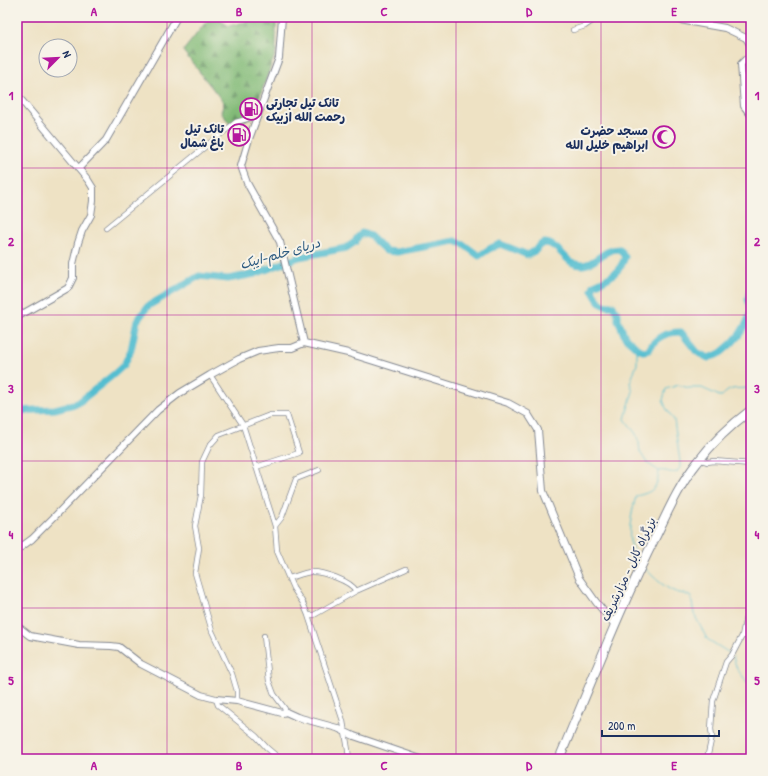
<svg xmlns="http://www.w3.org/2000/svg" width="768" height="776" font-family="'Patrick Hand','Playpen Sans Arabic',sans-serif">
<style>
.forest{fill:url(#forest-firs);stroke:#4f756b}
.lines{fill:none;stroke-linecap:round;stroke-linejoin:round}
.stream{stroke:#54bed0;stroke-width:1}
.river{stroke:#54bed0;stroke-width:7}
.street-casing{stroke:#848891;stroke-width:6}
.secondary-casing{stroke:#848891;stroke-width:8}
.highway-casing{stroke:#848891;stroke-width:10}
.street{stroke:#fff;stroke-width:4.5}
.secondary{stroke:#fff;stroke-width:6}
.highway{stroke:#fff;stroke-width:8}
.grid{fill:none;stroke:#b5179e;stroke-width:1;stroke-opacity:0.55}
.labels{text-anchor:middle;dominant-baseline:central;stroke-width:4;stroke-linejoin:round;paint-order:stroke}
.poi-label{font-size:12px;font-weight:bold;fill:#1b2f5e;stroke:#f7f3e8;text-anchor:end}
.street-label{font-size:12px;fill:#1b2f5e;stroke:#f7f3e8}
.water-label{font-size:13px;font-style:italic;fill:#2c5a80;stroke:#f7f3e8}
.neatline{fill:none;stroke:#b5179e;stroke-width:1.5}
.grid-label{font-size:13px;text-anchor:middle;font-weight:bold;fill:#b5179e}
</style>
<defs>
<pattern id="forest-firs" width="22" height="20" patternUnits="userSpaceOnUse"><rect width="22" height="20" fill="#83bb78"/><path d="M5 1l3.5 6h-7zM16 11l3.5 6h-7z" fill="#6a9866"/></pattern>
</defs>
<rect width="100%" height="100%" fill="#f7f3e8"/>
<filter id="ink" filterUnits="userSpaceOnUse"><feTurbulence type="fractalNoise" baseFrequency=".025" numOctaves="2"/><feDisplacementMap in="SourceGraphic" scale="8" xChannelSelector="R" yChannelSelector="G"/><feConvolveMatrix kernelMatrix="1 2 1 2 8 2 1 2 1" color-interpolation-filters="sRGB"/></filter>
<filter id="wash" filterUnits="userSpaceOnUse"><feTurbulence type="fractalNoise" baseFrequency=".012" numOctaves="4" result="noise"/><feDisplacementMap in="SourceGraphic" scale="16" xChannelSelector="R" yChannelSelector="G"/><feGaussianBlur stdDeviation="0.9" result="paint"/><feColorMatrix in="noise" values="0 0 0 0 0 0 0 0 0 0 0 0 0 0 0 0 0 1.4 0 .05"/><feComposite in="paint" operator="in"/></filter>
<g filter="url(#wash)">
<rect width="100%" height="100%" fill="#eee2c4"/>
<!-- forest -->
<path class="forest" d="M210 17H214L229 26 265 17H276V52L252 118 230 124 221 112 224 103 183 51Z"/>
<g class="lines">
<!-- stream -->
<path class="stream" d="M637 348V364L630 383 633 391 625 419 636 434 639 443 640 452 647 463 659 471C657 489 653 492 636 496 633 508 628 528 630 541 632 548 636 555 639 561
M659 471C665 469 671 474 677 472L680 467V461L674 420 666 408 663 400 666 389 679 385 689 388H702L713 393 719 396H722C733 384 739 391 751 387
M645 568C652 576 666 589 676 592 682 594 685 593 691 597L694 614 707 639 731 654
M733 657 737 669 751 687"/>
<!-- river -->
<path class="river" d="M751 286 748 299 751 310
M17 411 55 409 78 403 113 375 124 365 131 350 137 321 148 306 199 276 228 279 255 274 299 257 346 248 355 242 357 238 362 233 370 236 386 251 397 252 455 241 463 244 479 256 489 249 500 244 528 255C530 253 533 252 536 250 537 248 538 246 540 245 552 237 563 257 571 262 573 264 580 265 583 265 597 264 603 248 620 249L625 257C620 273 608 279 594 285L592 290C598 300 600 307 613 306L618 314V320L625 337 637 348 643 351 649 350C655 337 667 332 681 332L697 352 708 358C713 356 719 355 723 351 736 341 746 327 751 312"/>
</g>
</g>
<g filter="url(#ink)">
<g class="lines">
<!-- street casing -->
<g class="street-casing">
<path id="street" d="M573 30 585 26 598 17
M106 228 211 142 236 122 258 116
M210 375 243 425 275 526 277 551 293 588 303 603 308 615 343 721C345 734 348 746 349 759
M699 459 707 462 714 461 751 464
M275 526 282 517 296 479 319 470
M289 578C296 576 304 573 310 572 322 571 351 581 356 591
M308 615H314L356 591 406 569
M264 636 269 681 274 694 285 709 286 712
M742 636 751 635
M216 699 218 705 256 736 267 748 280 759
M237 701V691L232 674 212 631 195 573 199 548 195 526 201 495 202 462 210 445 219 435 270 415H287L299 453 256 467
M707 759 712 736 711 729 713 701 726 662 732 655 742 636 751 592"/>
</g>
<!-- secondary casing -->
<g class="secondary-casing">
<path id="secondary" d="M677 17 680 20 725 28 746 38 751 46
M751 57 745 60 741 64 744 106 751 115
M17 95 88 180 93 188V201L91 215 82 231 78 243 73 264V278L68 288 17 317
M79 168 106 140 177 17
M304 343 348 353 508 403 528 414 538 430 543 491 579 578 596 602 615 625
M17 550 32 539 56 515 158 410 180 393 210 375 239 359 258 351 279 348H292L304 343 280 242 247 183 241 166 249 139 279 58 282 17
M17 626 30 636 79 645 111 646 119 647 141 664 201 695 216 699 237 701 282 713 286 712 297 717 337 728 354 736 421 759"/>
</g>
<!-- highway casing -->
<g class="highway-casing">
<path id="highway" d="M559 759C591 684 620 607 657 534 669 509 680 484 697 463 712 443 731 425 751 410"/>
</g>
<!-- street -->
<use href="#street" class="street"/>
<!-- secondary -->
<use href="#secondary" class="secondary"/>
<!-- highway -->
<use href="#highway" class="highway"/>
</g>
</g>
<!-- grid -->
<path class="grid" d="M167 17V759M312 17V759M456 17V759M601 17V759M17 168H751M17 315H751M17 461H751M17 608H751"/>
<!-- icons -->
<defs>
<g id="fuel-ring" transform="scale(1.15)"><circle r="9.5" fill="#f7f3e8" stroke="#b5179e" stroke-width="1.5"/><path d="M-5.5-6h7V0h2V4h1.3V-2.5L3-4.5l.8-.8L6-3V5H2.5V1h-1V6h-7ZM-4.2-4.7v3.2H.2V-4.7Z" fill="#b5179e"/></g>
<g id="mosque-ring" transform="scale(1.15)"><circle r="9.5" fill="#f7f3e8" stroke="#b5179e" stroke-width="1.5"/><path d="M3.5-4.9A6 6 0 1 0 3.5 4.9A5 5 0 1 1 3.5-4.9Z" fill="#b5179e"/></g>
</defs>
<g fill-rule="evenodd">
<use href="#fuel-ring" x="251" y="109"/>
<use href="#fuel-ring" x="239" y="135"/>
<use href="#mosque-ring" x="664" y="137"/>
</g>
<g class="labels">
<!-- poi labels -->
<g class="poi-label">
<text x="266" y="102" text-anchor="start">تانک تیل تجارتی<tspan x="266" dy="14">رحمت الله ازبیک</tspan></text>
<text x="224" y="128">تانک تیل<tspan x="224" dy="14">باغ شمال</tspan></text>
<text x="648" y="130">مسجد حضرت<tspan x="648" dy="14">ابراهیم خلیل الله</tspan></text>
</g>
<!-- street labels -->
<g class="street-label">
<text transform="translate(628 569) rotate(-65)">بزرگراه کابل - مزارشریف</text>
</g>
<!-- water labels -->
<g class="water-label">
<text transform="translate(280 253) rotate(-16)">دریای خلم-ایبک</text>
</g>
</g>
<!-- margin -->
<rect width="768" height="776" fill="none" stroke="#f7f3e8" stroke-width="44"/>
<!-- north arrow -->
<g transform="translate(58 58) rotate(66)"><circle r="19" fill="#f7f3e8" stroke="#9fa5b1"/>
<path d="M0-3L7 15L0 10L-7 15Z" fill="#b5179e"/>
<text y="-6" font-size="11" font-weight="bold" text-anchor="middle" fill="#1b2f5e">N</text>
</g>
<!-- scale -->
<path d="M602 730v6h117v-6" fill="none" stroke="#1b2f5e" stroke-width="2"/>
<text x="608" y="730" font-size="12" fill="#1b2f5e" stroke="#f7f3e8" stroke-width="3" paint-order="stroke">200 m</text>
<rect x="22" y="22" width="724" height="732" class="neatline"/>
<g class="grid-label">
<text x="94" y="16">A</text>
<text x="239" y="16">B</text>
<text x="384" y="16">C</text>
<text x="529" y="16">D</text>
<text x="674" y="16">E</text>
<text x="11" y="100">1</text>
<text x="757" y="100">1</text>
<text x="11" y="246">2</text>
<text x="757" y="246">2</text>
<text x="11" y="393">3</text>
<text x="757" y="393">3</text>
<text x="11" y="539">4</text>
<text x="757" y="539">4</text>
<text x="11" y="685">5</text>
<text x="757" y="685">5</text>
<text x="94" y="770">A</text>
<text x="239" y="770">B</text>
<text x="384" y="770">C</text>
<text x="529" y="770">D</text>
<text x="674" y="770">E</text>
</g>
</svg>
